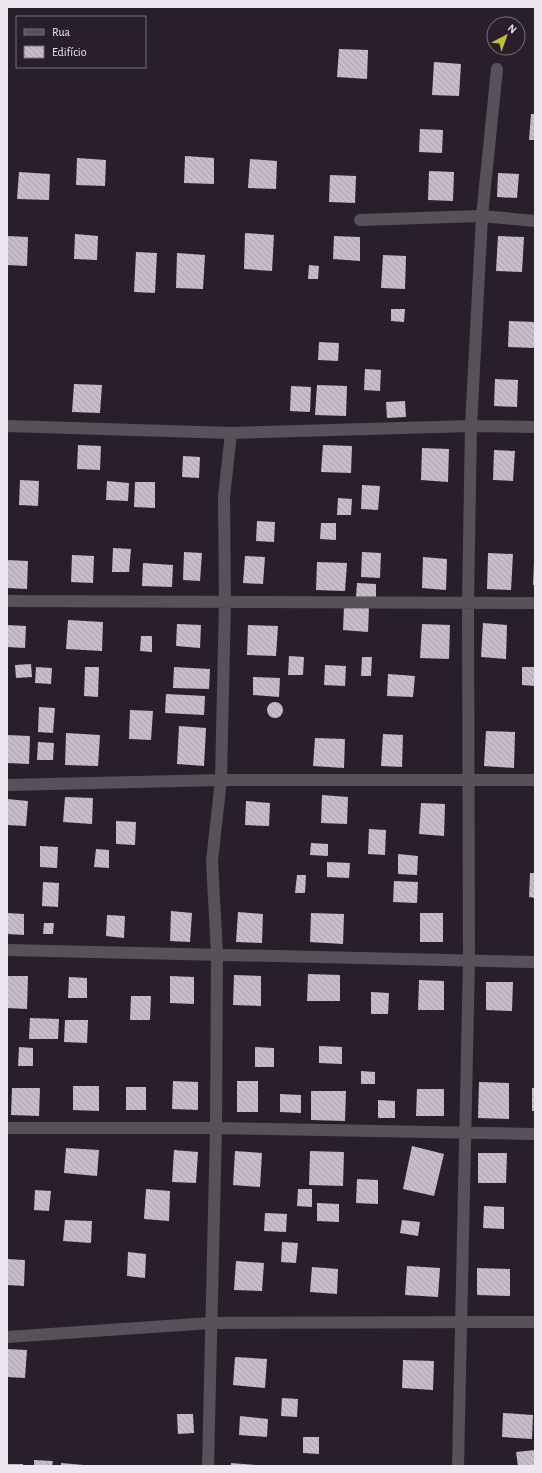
<svg xmlns="http://www.w3.org/2000/svg" width="542" height="1473" font-family="'Alegreya Sans',sans-serif">
<style>
.building{fill:url(#building-back-hatch)}
.lines{fill:none;stroke-linecap:round;stroke-linejoin:round}
.minor{stroke:#575259;stroke-width:12}
</style>
<defs>
<pattern id="building-back-hatch" width="6" height="6" patternUnits="userSpaceOnUse"><rect width="6" height="6" fill="#c8bbcc"/><path d="M-1 5l2 2M0 0l6 6M5-1l2 2" fill="none" stroke="#a89eab"/></pattern>
</defs>
<rect width="100%" height="100%" fill="#291f2c"/>
<!-- building -->
<path class="building" d="M339 49 368 50 367 79 337 77Z
M434 62 461 64 459 96 432 95Z
M531 114H535V140H529Z
M420 129 443 130 442 153 419 152Z
M185 156 214 158V184L184 183Z
M77 158 106 160 105 186 76 185Z
M250 159 277 161 276 189 248 188Z
M429 171 454 172 453 201 428 200Z
M19 172 50 174 49 200 17 199Z
M498 173 519 174 517 198 497 197Z
M330 175 356 176 355 203 329 202Z
M245 233 274 235 272 271 244 269Z
M75 234 98 236 97 260 74 259Z
M7 236 28 237 27 266 7 265Z
M334 236 360 237V261L333 259Z
M498 236 524 237 522 272 496 271Z
M136 252 157 253 155 293 134 292Z
M177 253 205 255 203 289 176 288Z
M383 255 406 256 405 289 381 288Z
M309 265 319 266 318 279H308Z
M391 309H405L404 322 391 321Z
M509 321 535 322 534 348 508 347Z
M319 342 339 343 338 361 318 360Z
M365 369 381 370 380 391 364 390Z
M495 379 518 380 517 407 494 406Z
M74 384 102 385 100 413 72 412Z
M317 385 347 386 346 416 315 415Z
M291 386 311 387 310 412 290 411Z
M405 401 406 417 387 418 386 402Z
M78 445 101 446 100 470 77 469Z
M323 445 352 446 351 473 321 472Z
M422 448 449 449 448 482 421 480Z
M494 450 515 451 513 481 493 480Z
M183 456 200 457 199 478 182 477Z
M20 480 39 481 38 506 19 505Z
M107 481 129 483 128 501 106 500Z
M135 482H155V508L134 507Z
M362 485 380 486 378 510 361 509Z
M338 498 352 499 351 515H337Z
M257 521 275 522 274 542 256 541Z
M321 523H336V540L320 539Z
M113 548 131 549 129 572H112Z
M184 552 202 553 200 581 183 580Z
M362 552 381 553 380 578 361 577Z
M488 553 513 554 511 590 487 589Z
M72 555 94 556 93 583 71 582Z
M245 556 265 557 263 584 243 583Z
M423 557 447 559 446 590 422 588Z
M7 560 28 561 27 589 7 588Z
M317 562 347 563 345 591 316 590Z
M534 562H535V585H533Z
M143 563 173 565 172 587 142 586Z
M357 583 376 584V598L356 597Z
M344 606 369 607 368 632 343 630Z
M68 620 103 622 102 651 66 649Z
M483 623 507 625 506 659 481 657Z
M177 624 201 625 200 648 176 646Z
M422 624 450 625 449 659 420 658Z
M7 625 26 626 25 648 7 647Z
M248 625 278 626 276 656 247 655Z
M141 636H152V652L140 651Z
M289 656 304 657 303 675H288Z
M362 657H372L371 676H361Z
M31 664 32 677 16 678 15 665Z
M325 665 346 666 345 686 324 685Z
M36 667 52 668 51 684 35 683Z
M85 667H99L98 697 84 696Z
M174 667 210 669 209 689 173 688Z
M522 667H535V686L522 685Z
M388 674 415 676 413 697 387 696Z
M253 677 280 678 279 697 253 695Z
M166 694 205 696 204 715 165 713Z
M267 710a8 8 0 1 1 16 0a8 8 0 1 1-16 0Z
M39 707 55 708 53 733 38 732Z
M130 710 153 711 151 740 129 739Z
M179 726 206 728 204 766 177 764Z
M486 731 515 732 514 768 484 766Z
M66 733 100 735 98 766 65 765Z
M383 734 403 735 402 767 381 766Z
M7 735 30 736 29 764 7 763Z
M315 738 345 739 344 768 313 766Z
M38 742 54 743 53 760H37Z
M322 795 348 797 347 824 321 823Z
M65 797 93 798 92 824 63 822Z
M7 799 28 801 26 826 7 825Z
M246 801 270 803 269 826 245 825Z
M421 803 445 804 444 836 419 834Z
M116 821 136 822 135 845 116 844Z
M369 829 386 830 385 855 368 854Z
M311 843 328 844V856L310 855Z
M40 846 58 847 57 868 40 867Z
M96 849 109 850V868L94 867Z
M398 854 418 856 417 875 398 874Z
M327 862 350 863 349 878 327 877Z
M530 873H535V898L529 897Z
M297 875H306L305 893H295Z
M394 881 418 882 417 903 393 902Z
M43 882 59 883 58 907 42 906Z
M171 911 192 913 190 942 170 941Z
M238 912 263 914 262 943 236 942Z
M7 913 24 914V935L7 934Z
M311 913 344 914 343 944 310 942Z
M420 913H443V942H420Z
M107 915 125 916 124 938 106 936Z
M44 923H54L53 934H43Z
M308 974 340 975V1001H307Z
M234 975 261 976V1006L233 1005Z
M7 976H28L27 1009 7 1008Z
M170 976 194 977V1004L170 1003Z
M69 977 87 978V998H68Z
M419 980 444 981V1010H418Z
M486 982H513L512 1011 486 1010Z
M371 992 389 993 388 1014H371Z
M131 996H151L150 1020H130Z
M30 1018 59 1019 58 1039H29Z
M65 1020H88L87 1043 64 1042Z
M319 1046 342 1047V1064L319 1063Z
M19 1047 33 1048V1066H18Z
M255 1047 274 1048V1067H255Z
M361 1071 375 1072V1084H361Z
M173 1081 198 1082V1110L172 1109Z
M237 1081H258V1112H237Z
M479 1082 509 1083V1119L478 1118Z
M73 1086H99V1111L73 1110Z
M126 1087H146V1110H126Z
M12 1088H40L39 1116 11 1115Z
M532 1088H535V1111H532Z
M417 1089H444V1116H416Z
M311 1091H346L345 1121 311 1120Z
M280 1094 301 1095V1113L280 1112Z
M378 1100 395 1101V1118H378Z
M412 1146 444 1154 434 1196 403 1189Z
M66 1148 99 1150 97 1176 64 1173Z
M174 1150 198 1152 196 1183 172 1182Z
M235 1151 262 1153 260 1187 233 1185Z
M310 1151 344 1152 343 1186 309 1185Z
M478 1153H507L506 1183H478Z
M357 1179 378 1180V1204L356 1203Z
M146 1189 170 1191 169 1221 144 1219Z
M298 1189H312V1207L297 1206Z
M35 1190 51 1191 49 1211 34 1210Z
M317 1203 339 1204V1222L317 1221Z
M484 1206 504 1207V1229L483 1228Z
M265 1213 287 1214 286 1232 264 1231Z
M65 1220 92 1221 91 1243 63 1241Z
M402 1220 420 1222 418 1236 400 1233Z
M282 1242 298 1243 296 1263 281 1262Z
M128 1252 146 1254 145 1278 127 1276Z
M7 1259 25 1260 24 1286 7 1285Z
M236 1261 264 1263 262 1291 234 1290Z
M407 1266 440 1268 438 1297 405 1295Z
M312 1267 338 1269 337 1294 310 1292Z
M477 1268 510 1269V1296L477 1295Z
M7 1349 27 1350 25 1378 7 1377Z
M235 1357 267 1359 265 1388 233 1385Z
M403 1360 434 1361 433 1390 402 1388Z
M282 1398 298 1399 297 1417 281 1416Z
M503 1413 533 1415 532 1439 502 1437Z
M177 1414H193L194 1433 178 1434Z
M240 1416 268 1419 267 1437 239 1435Z
M303 1437H319V1454L303 1453Z
M535 1450V1466H518L516 1452Z
M34 1460 53 1461 52 1466H34Z
M61 1463 84 1465V1466H61Z
M231 1463 256 1465V1466H231Z
M7 1464H23V1466H7Z"/>
<g class="lines">
<!-- minor -->
<path class="minor" d="M360 220 482 216 535 221
M7 426 231 433 471 426 535 427
M7 601 535 603
M7 785 221 780H535
M7 950 535 962
M7 1128H216L535 1134
M7 1337 210 1323 535 1322
M208 1466 216 1128 217 954 212 861 221 780 225 602 224 497 231 433
M458 1466 469 961 468 603 471 426 482 216 497 69"/>
</g>
<!-- border -->
<rect width="542" height="1473" fill="none" stroke="#ede6ef" stroke-width="16"/>
<!-- legend -->
<rect x="16" y="16" width="130" height="52" fill="#291f2c" stroke="#776f7a"/>
<rect x="24" y="29" width="20" height="6" fill="#575259" stroke="#776f7a"/>
<text x="52" y="36" font-size="12" fill="#ede6ef">Rua</text>
<rect x="24" y="46" width="20" height="12" fill="url(#building-back-hatch)" stroke="#776f7a"/>
<text x="52" y="56" font-size="12" fill="#ede6ef">Edifício</text>
<!-- north arrow -->
<g transform="translate(506 36) rotate(41)"><circle r="19" fill="#291f2c" stroke="#776f7a"/>
<path d="M0-3L7 15L0 10L-7 15Z" fill="#c2bd3f"/>
<text y="-6" font-size="11" font-weight="bold" text-anchor="middle" fill="#ede6ef">N</text>
</g>
</svg>
